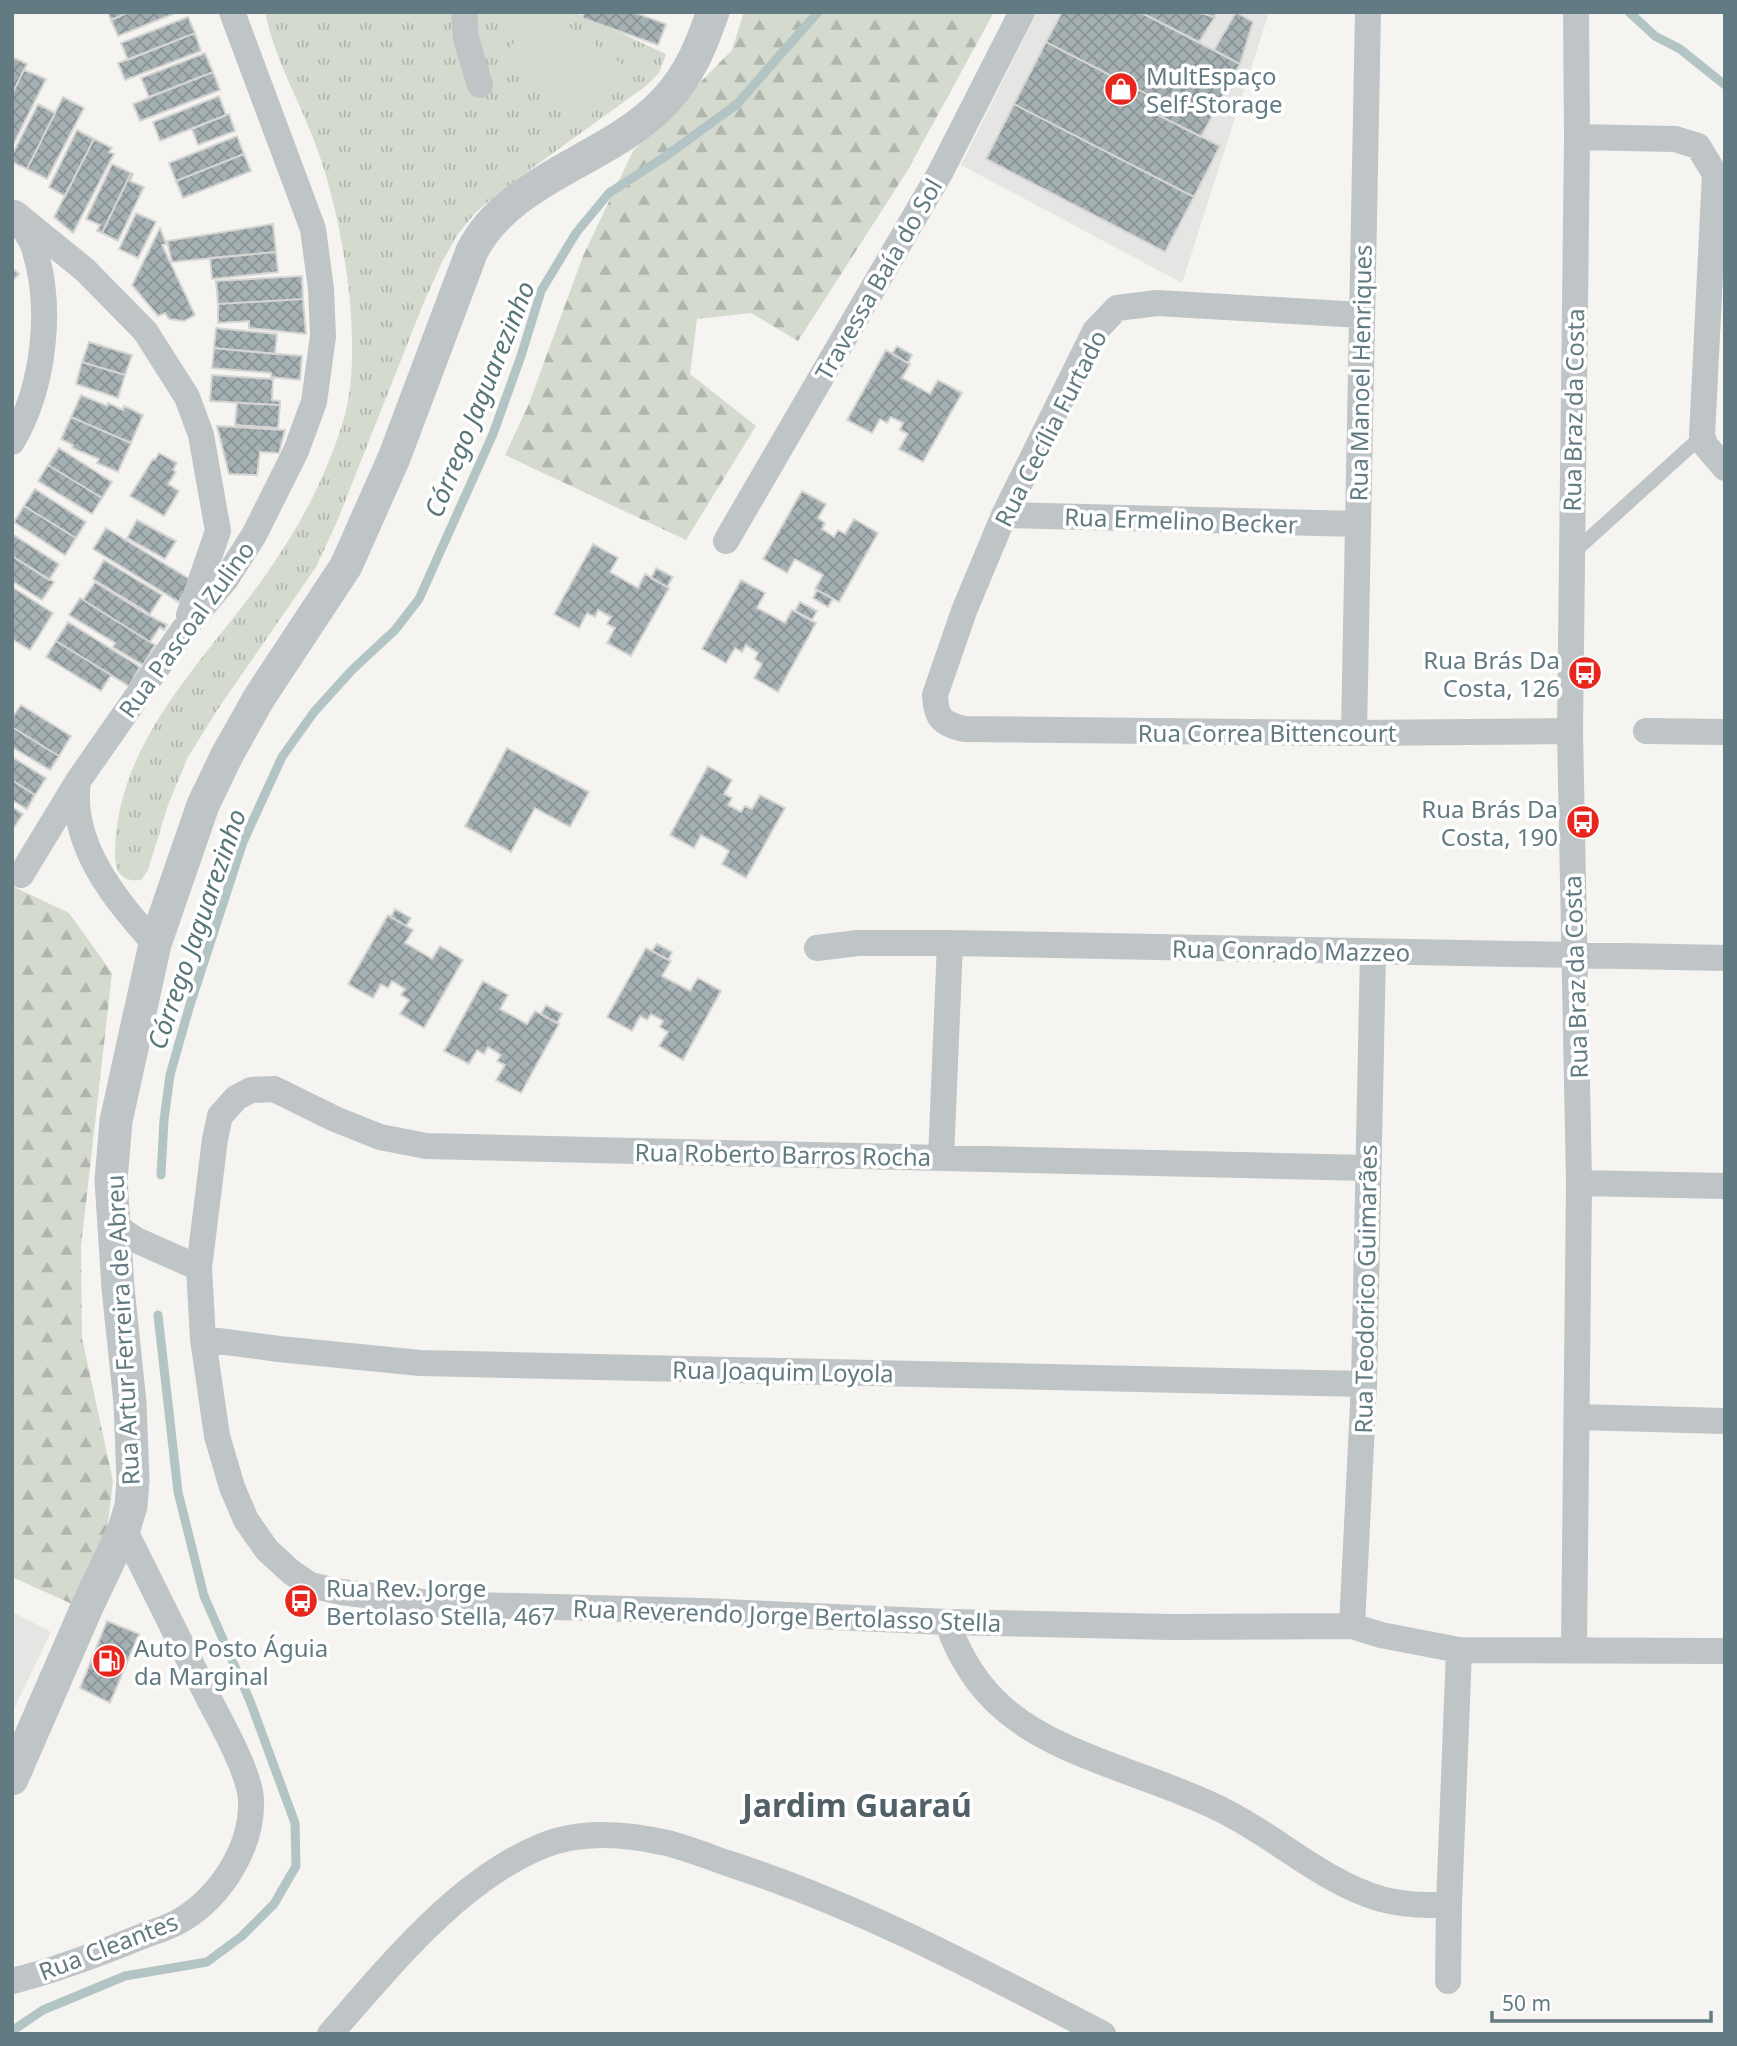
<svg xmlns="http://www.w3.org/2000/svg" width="1737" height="2046" font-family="'Noto Sans',sans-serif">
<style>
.built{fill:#e5e5e4}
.forest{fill:url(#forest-firs)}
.park{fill:url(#park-tufts)}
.garden{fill:#d5dacf}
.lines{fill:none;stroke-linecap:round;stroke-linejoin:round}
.stream{stroke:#b3c4c5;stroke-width:9}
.building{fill:url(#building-cross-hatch);stroke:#d6d5d3;stroke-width:2}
.service{stroke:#bfc4c6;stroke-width:14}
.minor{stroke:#bfc4c6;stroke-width:26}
.tertiary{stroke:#bfc4c6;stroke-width:33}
.labels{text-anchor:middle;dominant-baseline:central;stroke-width:7;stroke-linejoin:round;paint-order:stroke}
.poi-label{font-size:24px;fill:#627a82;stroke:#fff;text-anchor:start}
.street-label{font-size:24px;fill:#627a82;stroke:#fff}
.water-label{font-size:26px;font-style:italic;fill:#597679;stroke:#fff}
.district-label{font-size:32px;font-weight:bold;fill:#516167;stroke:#fff}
</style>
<defs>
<pattern id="forest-firs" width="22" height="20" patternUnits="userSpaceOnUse" patternTransform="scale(1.75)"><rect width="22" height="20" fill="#d5dacf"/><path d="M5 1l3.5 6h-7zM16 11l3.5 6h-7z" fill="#b0b6ad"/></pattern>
<pattern id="park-tufts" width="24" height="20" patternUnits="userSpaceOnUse" patternTransform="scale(1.75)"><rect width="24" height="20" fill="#d5dacf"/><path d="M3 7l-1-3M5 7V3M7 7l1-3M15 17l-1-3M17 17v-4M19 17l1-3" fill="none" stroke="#b0b6ad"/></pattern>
<pattern id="building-cross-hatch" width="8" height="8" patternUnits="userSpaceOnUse" patternTransform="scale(1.75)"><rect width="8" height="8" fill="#a5b0b3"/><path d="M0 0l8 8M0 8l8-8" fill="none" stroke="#8a9497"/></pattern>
</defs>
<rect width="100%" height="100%" fill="#f5f4f0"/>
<!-- built -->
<path class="built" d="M1037 12H1269L1182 283 961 165Z
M12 1612 51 1632 12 1713Z"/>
<!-- forest -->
<path class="forest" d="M744 12H994L906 173 798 341 751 313 697 319 690 374 756 426 686 540 505 455 528 406 583 256 633 151 732 50Z
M12 886 69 913 112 973 81 1247 82 1338 113 1481 106 1540 72 1604 12 1577Z"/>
<!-- park -->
<path class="park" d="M265 12H575L666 54 659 73 646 86 503 189 476 212 458 234 442 262 424 302 336 524 316 567 218 709 188 757 168 805 148 870 141 880C120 882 115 872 115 851 117 739 207 659 267 573 286 545 304 517 318 486 329 462 341 433 347 406 361 338 344 232 323 166 307 113 276 66 265 12Z"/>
<!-- garden -->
<path class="garden" d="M535 12H548L625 66 588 119 502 59Z"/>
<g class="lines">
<!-- stream -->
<path class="stream" d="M1629 12 1655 36 1680 49 1725 85
M161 1175 164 1120 170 1075 189 1008 243 842 282 757 314 712 352 670 395 630 419 599 493 434 521 356 541 291 576 233 609 193 666 156 737 104 818 12
M12 2031 43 2010 125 1976 207 1962 242 1936 274 1904 296 1866 295 1823 250 1701 204 1596 178 1492 158 1315"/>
</g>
<!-- building -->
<path class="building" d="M108 12H129L111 20Z
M129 12H178L118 36 111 20Z
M584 12H633L666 24 658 45 582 18Z
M1062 12H1140L1240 64 1201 137 1158 115 1164 103 1046 42Z
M1140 12H1197L1215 17 1199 42Z
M1197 12H1216L1215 17Z
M1236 12 1253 22 1240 64 1214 50Z
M188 17 195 33 128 60 121 43Z
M195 33 201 51 125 80 118 63Z
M1046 42 1164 103 1158 115 1220 146 1194 197 1014 104Z
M205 53 213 72 149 97 141 78Z
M12 57 27 64 12 94Z
M24 70 46 79 12 147V94Z
M213 72 220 90 140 121 133 104Z
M219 96 226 115 160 141 153 122Z
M63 97 84 108 47 179 27 169Z
M38 104 55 113 27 169 12 162V155Z
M1014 104 1194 197 1165 252 986 159Z
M229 114 235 131 198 145 192 129Z
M77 130 94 139 65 196 49 187Z
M237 136 244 154 176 181 169 163Z
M94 139 112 148 109 152 114 154 73 233 54 217Z
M244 154 251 171 183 198 176 181Z
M112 164 131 173 102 233 97 231 100 225 86 219Z
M131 173 133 174 130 181 144 187 118 241 102 233Z
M136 213 156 222 138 258 119 249Z
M273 224 276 252 172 262 167 241Z
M160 228 166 244 162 245 195 315 184 321 169 319 165 313 158 316 132 285Z
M276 252 278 272 212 279 210 258Z
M12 268 19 274 12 281Z
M302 276 303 299 218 304 216 281Z
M303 299 306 334 249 328V321L218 323V304Z
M216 328 277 334 275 354 214 348Z
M89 342 132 355 125 375 82 362Z
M897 346 912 355 908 363 892 354Z
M214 348 302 356 300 380 271 377V373L212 368Z
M886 350 910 364 902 378 930 394 938 380 962 393 923 462 899 449 908 434 900 430 903 423 891 417 887 423 880 419 872 433 847 420Z
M82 362 125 375 118 398 76 384Z
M212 375 273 379 272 400 280 401V405L210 401Z
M81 395 107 406 108 403 123 410 124 406 143 415 131 443 71 417Z
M237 403 280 405 278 428 235 425Z
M71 417 131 443 118 472 97 463 99 459 72 448 73 445 61 439Z
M217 426 285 430 279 453 260 452 257 475 229 474Z
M59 448 112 482 102 498 48 465Z
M159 453 177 463 173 470 176 472 168 484 179 491 164 516 130 496 153 459 155 460Z
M48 465 102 498 92 514 38 481Z
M35 489 86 522 76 538 24 506Z
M802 491 826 504 818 518 825 523 822 529 834 537 838 530 845 534 854 519 878 533 839 602 815 589 823 575 795 559 787 573 763 559Z
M24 506 76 538 65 555 14 522Z
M137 520 176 541 165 559 127 538Z
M106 528 191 580 179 602 93 549Z
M12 534 59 564 49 580 12 556Z
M593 544 618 558 610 572 638 588 645 574 669 588 631 656 607 643 615 628 607 624 611 617 598 610 595 617 587 613 579 628 554 614Z
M12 556 54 582 42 600 12 581Z
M104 560 162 595 150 614 93 579Z
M656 568 673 577 667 587 651 578Z
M741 580 765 593 757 608 785 623 792 610 816 623 778 692 754 678 762 664 755 659 758 653 746 645 742 652 735 648 726 663 702 649Z
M95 582 146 614 167 625 164 630 160 627 150 642 83 600Z
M12 587 53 613 30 650 12 639Z
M817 590 833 599 828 607 813 598Z
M80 598 155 645 143 665 113 647 115 643 69 615Z
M800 602 817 611 812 620 795 611Z
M68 622 140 667 129 686 56 641Z
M56 641 111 675 101 691 46 657Z
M21 705 71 736 59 756 12 727V718Z
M12 727 59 756 50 770 12 747Z
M507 748 589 792 570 827 535 808 511 852 465 826Z
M12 757 46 778 35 795 12 780Z
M708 766 732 780 724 794 732 798 728 805 741 812 745 806 752 809 760 795 785 808 746 878 722 864 729 851 722 846 701 835 694 848 670 835Z
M12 780 35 795 27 809 12 800Z
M12 807 23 814 12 830Z
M395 909 411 918 406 926 391 917Z
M388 915 413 930 405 943 412 947 432 959 440 946 463 960 424 1028 400 1014 409 1000 401 995 405 989 392 981 388 988 381 984 373 998 348 984Z
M657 944 672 952 668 960 652 951Z
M646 948 671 961 662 976 690 991 698 978 721 991 683 1060 659 1046 668 1032 660 1027 663 1021 651 1014 647 1020 640 1016 632 1031 607 1017Z
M483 981 508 995 500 1009 527 1024 535 1011 559 1024 521 1093 496 1080 505 1065 497 1061 501 1055 488 1047 484 1054 477 1050 469 1064 444 1051Z
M546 1005 562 1014 557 1023 541 1014Z
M107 1621 139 1634 110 1703 80 1688Z"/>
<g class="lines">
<!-- service -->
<path class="service" d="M1573 553 1702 436"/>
<!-- minor -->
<path class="minor" d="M464 12 466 38 480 85
M1577 137 1675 139 1698 146 1715 174 1702 436 1706 446 1725 468
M15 213 85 270 145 331 187 397 201 435 218 531 189 615
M1361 315 1157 303 1117 308 1095 331 1004 515 964 611 935 695C936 719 942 723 964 729L1354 733 1570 731
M12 442C44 388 54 306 33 245 30 237 24 229 19 221
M1004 515 1358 524
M726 541 940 173 1022 12
M1646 731 1725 732
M1354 733 1368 12
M21 875 78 781
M155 944C116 900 69 845 78 781L184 629 226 579 254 535 296 451 314 402 323 336 321 289 313 229 232 12
M817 948 858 943H950L1725 958
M941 1158 950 943
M1368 1168 426 1146 380 1137 335 1119 274 1089 251 1090 236 1098 220 1116 215 1139 199 1268 203 1339 217 1436 232 1487 246 1520 267 1550 291 1572 310 1585 341 1592 438 1604 703 1611 947 1622 1170 1627 1352 1626 1381 1635 1459 1650 1725 1651
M1579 1183 1725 1186
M113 1224 136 1240 199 1268
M203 1339 279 1349 420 1363 1364 1384
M1577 1417 1725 1421
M947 1622C959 1656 976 1685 1004 1709 1060 1758 1157 1776 1224 1811 1278 1838 1323 1882 1381 1899 1404 1905 1426 1906 1449 1904L1459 1650
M1352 1626 1364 1384 1373 952
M1574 1648 1579 1183 1570 731 1577 137 1576 12
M12 1981C57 1970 101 1953 143 1936 156 1931 171 1927 183 1919 222 1895 253 1846 251 1799 249 1772 223 1726 210 1701 181 1644 152 1586 124 1529
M1448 1981 1449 1904
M330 2034C389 1967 457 1881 542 1846 580 1830 628 1834 667 1843 687 1848 707 1856 727 1863 858 1905 981 1971 1103 2034"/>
<!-- tertiary -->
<path class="tertiary" d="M12 1779 87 1607 124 1529 131 1506 133 1480 130 1403 118 1288 111 1180 116 1121 155 944 203 805 227 755 259 698 346 566 394 458 472 251C511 176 609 161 665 101 690 74 701 46 713 12"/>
</g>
<!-- icons -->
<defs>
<g id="shop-disc" transform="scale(1.75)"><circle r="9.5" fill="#e8261d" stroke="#fff"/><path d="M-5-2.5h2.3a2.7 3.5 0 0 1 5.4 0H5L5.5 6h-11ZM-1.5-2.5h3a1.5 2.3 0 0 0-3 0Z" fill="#fff"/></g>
<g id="bus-disc" transform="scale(1.75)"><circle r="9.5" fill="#e8261d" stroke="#fff"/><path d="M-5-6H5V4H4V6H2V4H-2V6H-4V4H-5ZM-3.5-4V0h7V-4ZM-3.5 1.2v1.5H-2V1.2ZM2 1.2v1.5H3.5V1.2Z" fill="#fff"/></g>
<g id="fuel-disc" transform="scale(1.75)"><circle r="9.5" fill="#e8261d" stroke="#fff"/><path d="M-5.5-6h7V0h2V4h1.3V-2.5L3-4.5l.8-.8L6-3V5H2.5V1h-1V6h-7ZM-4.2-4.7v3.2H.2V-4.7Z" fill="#fff"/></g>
</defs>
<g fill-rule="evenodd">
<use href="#shop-disc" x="1121" y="89"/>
<use href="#bus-disc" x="1585" y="673"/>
<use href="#bus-disc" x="1583" y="822"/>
<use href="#bus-disc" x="301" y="1601"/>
<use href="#fuel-disc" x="109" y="1661"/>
</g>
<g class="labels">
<!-- poi labels -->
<g class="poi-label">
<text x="1146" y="75">MultEspaço<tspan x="1146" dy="28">Self-Storage</tspan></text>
<text x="1560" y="659" text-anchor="end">Rua Brás Da<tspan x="1560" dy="28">Costa, 126</tspan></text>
<text x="1558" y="808" text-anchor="end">Rua Brás Da<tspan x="1558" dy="28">Costa, 190</tspan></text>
<text x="326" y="1587">Rua Rev. Jorge<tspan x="326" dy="28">Bertolaso Stella, 467</tspan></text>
<text x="134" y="1647">Auto Posto Águia<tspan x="134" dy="28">da Marginal</tspan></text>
</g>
<!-- street labels -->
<g class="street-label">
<text transform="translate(878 279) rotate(-60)">Travessa Baía do Sol</text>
<text transform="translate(1360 373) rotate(-89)">Rua Manoel Henriques</text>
<text transform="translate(1573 410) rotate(-89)">Rua Braz da Costa</text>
<text transform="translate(1050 428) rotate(-63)">Rua Cecília Furtado</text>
<text transform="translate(1181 520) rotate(2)">Rua Ermelino Becker</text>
<text transform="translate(186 629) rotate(-54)">Rua Pascoal Zulino</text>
<text x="1267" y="732">Rua Correa Bittencourt</text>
<text transform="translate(1291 950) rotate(1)">Rua Conrado Mazzeo</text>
<text transform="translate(1575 977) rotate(-92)">Rua Braz da Costa</text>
<text transform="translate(783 1154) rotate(1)">Rua Roberto Barros Rocha</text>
<text transform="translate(1365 1289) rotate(-89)">Rua Teodorico Guimarães</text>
<text transform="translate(122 1330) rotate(-93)">Rua Artur Ferreira de Abreu</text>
<text transform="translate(783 1371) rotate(1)">Rua Joaquim Loyola</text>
<text transform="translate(787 1615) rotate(2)">Rua Reverendo Jorge Bertolasso Stella</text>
<text transform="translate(108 1946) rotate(-21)">Rua Cleantes</text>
</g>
<!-- water labels -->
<g class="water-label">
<text transform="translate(479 399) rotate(-68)">Córrego Jaguarezinho</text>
<text transform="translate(196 929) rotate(-71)">Córrego Jaguarezinho</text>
</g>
<!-- district labels -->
<g class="district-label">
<text x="857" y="1804">Jardim Guaraú</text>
</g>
</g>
<!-- border -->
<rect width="1737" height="2046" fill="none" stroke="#627a82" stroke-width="28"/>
<!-- scale -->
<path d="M1492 2011v10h219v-10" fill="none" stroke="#627a82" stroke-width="3.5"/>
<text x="1502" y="2011" font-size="21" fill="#627a82" stroke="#ffffff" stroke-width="5" paint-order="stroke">50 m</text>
</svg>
